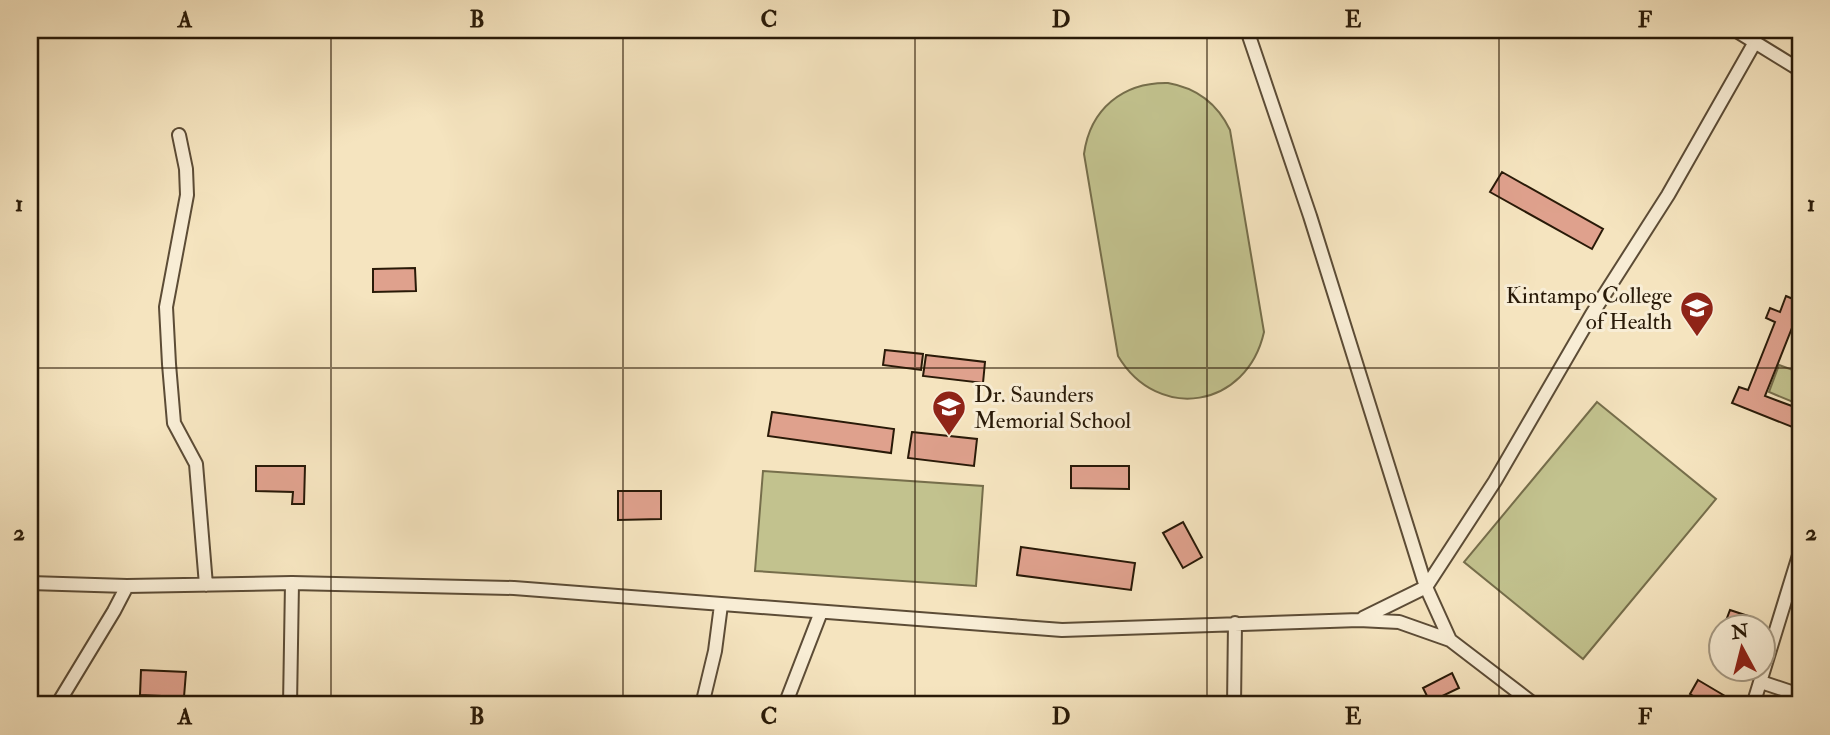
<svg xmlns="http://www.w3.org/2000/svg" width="1830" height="735" font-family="'IM FELL Double Pica',serif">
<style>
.green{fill:#c2c28e;stroke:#766e4b;stroke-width:2}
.building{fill:#dfa18d;stroke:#291a08;stroke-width:2}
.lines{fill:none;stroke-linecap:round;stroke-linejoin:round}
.minor-casing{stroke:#5c4c36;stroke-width:16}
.minor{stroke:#f8edd5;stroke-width:12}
.grid{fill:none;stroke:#291a08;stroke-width:2;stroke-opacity:0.55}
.labels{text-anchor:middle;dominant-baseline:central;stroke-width:6;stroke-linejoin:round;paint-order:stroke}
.poi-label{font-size:23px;fill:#291a08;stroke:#f8edd5;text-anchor:end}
.neatline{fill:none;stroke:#291a08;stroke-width:2.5}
.grid-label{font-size:23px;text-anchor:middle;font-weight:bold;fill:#291a08}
</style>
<rect width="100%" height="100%" fill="#f5e4bf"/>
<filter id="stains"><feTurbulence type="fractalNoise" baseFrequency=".00286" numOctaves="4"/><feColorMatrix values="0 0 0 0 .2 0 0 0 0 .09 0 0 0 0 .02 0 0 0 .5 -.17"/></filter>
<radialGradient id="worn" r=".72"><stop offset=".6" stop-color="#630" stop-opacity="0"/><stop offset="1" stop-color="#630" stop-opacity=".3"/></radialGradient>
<!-- green -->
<path class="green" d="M1168 83C1197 88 1217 103 1230 130L1264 332C1247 408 1158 423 1118 356L1084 154C1090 109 1123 82 1168 83Z
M1779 365 1793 370 1800 385 1793 402 1769 392Z
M1597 402 1716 499 1583 659 1464 562Z
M763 471 983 486 976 586 755 571Z"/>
<!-- building -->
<path class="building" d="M1502 172 1603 229 1592 249 1490 192Z
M415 268 416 291 373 292V269Z
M1786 296 1800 302V332L1792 328 1765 396 1800 409V430L1732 403 1739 387 1748 390 1775 322 1766 318 1770 308 1780 312Z
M885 350 923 354 921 370 883 365Z
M926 355 985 362 983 383 923 376Z
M772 412 894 429 891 453 768 436Z
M912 432 977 439 974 466 908 458Z
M256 466H305L304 504H292L293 492 256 491Z
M1071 466H1129V489L1071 488Z
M618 491H661V519L618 520Z
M1183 522 1202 557 1183 568 1163 533Z
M1021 547 1135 563 1131 590 1017 575Z
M1730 610 1751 617 1748 626H1724Z
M141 670 186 672 184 697 140 695Z
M1452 673 1459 688 1430 702 1423 688Z
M1698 680 1725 696 1719 705H1708L1690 694Z"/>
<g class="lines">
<!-- minor casing -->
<g class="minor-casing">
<path id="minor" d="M1247 30 1310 216 1426 587 1450 640
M1735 30 1800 70
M179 135 186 169 187 195 166 307 169 364 174 423 196 464 206 585
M30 583 127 586 292 583 514 588 1062 630 1359 620 1399 622 1450 640 1535 705
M1363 618 1426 587 1495 481 1592 314 1668 195 1755 42
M1761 682 1800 695
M57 705 114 611 127 586
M290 705 292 583
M702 705 715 651 721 605
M785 705 821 612
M1234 705 1235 623
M1753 705 1800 552"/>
</g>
<!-- minor -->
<use href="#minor" class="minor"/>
</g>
<!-- grid -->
<path class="grid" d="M331 30V705M623 30V705M915 30V705M1207 30V705M1499 30V705M30 368H1800"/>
<!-- icons -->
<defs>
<g id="school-pin" transform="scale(1.75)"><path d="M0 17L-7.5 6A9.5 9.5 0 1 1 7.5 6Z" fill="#8f2418" stroke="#f8edd5"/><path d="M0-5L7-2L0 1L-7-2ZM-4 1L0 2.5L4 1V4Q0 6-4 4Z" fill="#fff"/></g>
</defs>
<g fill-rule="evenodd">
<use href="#school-pin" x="1697" y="308"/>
<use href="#school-pin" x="949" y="407"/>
</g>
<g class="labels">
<!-- poi labels -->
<g class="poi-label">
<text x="1672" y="295">Kintampo College<tspan x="1672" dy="26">of Health</tspan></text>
<text x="974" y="394" text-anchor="start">Dr. Saunders<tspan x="974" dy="26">Memorial School</tspan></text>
</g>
</g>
<!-- margin -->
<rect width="1830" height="735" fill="none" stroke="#f5e4bf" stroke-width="77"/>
<!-- north arrow -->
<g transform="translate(1742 648) rotate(353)"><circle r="33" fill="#f8edd5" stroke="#a59983" stroke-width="2"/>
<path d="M0-5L12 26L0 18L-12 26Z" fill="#8f2418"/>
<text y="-10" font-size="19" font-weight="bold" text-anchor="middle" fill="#291a08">N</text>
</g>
<rect x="38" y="38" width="1754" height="658" class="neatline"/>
<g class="grid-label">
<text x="185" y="27">A</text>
<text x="477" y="27">B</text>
<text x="769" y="27">C</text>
<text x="1061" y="27">D</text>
<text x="1353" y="27">E</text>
<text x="1645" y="27">F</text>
<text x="19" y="211">1</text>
<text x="1811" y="211">1</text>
<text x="19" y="540">2</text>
<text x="1811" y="540">2</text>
<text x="185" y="724">A</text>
<text x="477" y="724">B</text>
<text x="769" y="724">C</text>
<text x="1061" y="724">D</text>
<text x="1353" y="724">E</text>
<text x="1645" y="724">F</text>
</g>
<rect width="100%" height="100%" filter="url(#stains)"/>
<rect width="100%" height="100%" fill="url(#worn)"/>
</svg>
